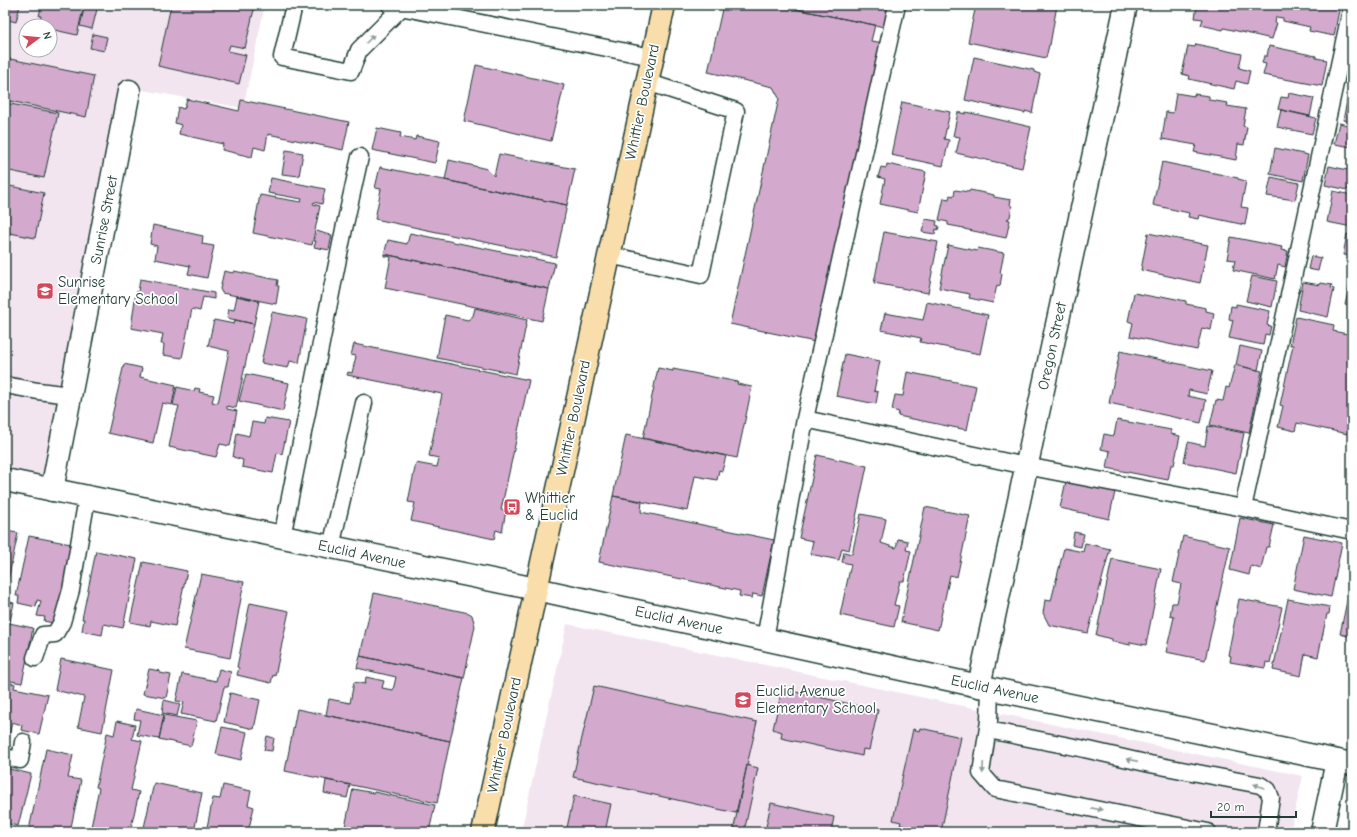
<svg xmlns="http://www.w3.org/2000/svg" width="1357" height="837" font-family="'Comic Neue',sans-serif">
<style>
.built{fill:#f2e5f0;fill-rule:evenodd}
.building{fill:#d4a9ce;stroke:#1f3d34}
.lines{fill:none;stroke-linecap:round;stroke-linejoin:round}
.lane-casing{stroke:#1f3d34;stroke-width:19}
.street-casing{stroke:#1f3d34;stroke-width:25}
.secondary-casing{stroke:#1f3d34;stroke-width:25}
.primary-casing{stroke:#1f3d34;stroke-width:25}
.lane{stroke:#fff;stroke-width:16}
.street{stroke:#fff;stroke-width:22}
.secondary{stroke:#fff;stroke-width:22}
.primary{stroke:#f9deab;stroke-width:22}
.oneway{fill:#8f9e9a}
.labels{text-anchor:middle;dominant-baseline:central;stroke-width:3.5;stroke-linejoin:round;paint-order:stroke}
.street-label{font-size:15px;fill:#1f3d34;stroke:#fff}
.poi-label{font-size:15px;fill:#1f3d34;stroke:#fff;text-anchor:start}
</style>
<rect width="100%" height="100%" fill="#fff"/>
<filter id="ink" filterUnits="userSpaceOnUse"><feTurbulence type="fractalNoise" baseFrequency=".025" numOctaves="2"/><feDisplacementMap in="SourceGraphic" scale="8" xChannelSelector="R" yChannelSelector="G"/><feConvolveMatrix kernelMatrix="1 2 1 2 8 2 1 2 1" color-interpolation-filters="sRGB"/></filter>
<g filter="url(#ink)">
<!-- built -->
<path class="built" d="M5 5H265L243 108 125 87 48 482 5 473ZM26 26H50V50H26Z
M567 624 1303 776 1290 832H521Z"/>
<!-- building -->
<path class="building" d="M5 5H20L16 22 5 19Z
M44 5H84L77 35 50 29V26H39L41 16H39L41 8H43Z
M85 5H98L92 29 80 26Z
M171 5H255L245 48 230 45 228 51 246 55 239 84 158 66Z
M723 5H775L875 25 871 41 885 43 820 343 730 324 779 98 773 87 708 72Z
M782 5H894L889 28 781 6Z
M976 5H1057L1050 45H1049L1046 58 968 42Z
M1197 5H1340L1334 36 1309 31 1310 27 1283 21V18L1276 17 1275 23H1277L1272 39 1224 28 1223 30 1201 25 1203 19 1195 18Z
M93 34 107 37 104 51 90 48Z
M1196 44 1242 54 1239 68 1250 71 1247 84 1236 81 1234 89 1189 79 1190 76 1182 74 1188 46 1195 47Z
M1269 46 1316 56V58L1327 60 1322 86 1263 75 1266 64 1262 63 1264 56H1267Z
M974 57 1034 70V72L1040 74 1032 113 1025 111V113L965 100Z
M5 58 94 76 86 117 5 100Z
M1351 60H1352V81L1346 80Z
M476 65 564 85 551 141 464 121Z
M1350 87 1352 88V122L1343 120Z
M1176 93 1194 96V94L1209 96V100L1228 103 1227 106 1246 109 1243 126 1247 127 1244 145 1238 144 1236 160 1194 152 1196 145 1162 139 1166 112 1173 113Z
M1289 93 1314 98 1310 116 1278 109 1281 97 1288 98Z
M187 99 239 111 241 100 349 122 343 150 268 134 265 150 254 147 252 157 222 150 223 144 179 134 181 125 175 123 178 107 184 109Z
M902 102 950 112 944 139 949 140 943 166 891 155Z
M5 103 58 113 44 178 5 170Z
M1281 110 1316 118 1312 134 1277 127Z
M958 112 965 114 966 112 1031 127 1022 168 956 153 960 137 953 136Z
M1339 123 1352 126V147L1334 144Z
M377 128 401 133 400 137 415 140 416 136 440 141 435 163 372 150Z
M1275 148 1308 155 1303 181 1270 174Z
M286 150 303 153 299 176 282 174Z
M499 154 575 169 567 205 445 180 449 160 487 169 494 176Z
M1162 162 1238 178V179L1246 181 1241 207 1248 208 1245 225 1199 215 1198 219 1188 217 1189 213 1153 205Z
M887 164 926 172 918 212 880 204 885 179 878 177 881 167 886 168Z
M1329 166 1352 171 1348 190 1325 185Z
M380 167 567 205 556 257 375 219 381 189 375 188Z
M1271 177 1299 183 1295 200 1267 196Z
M271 178 325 189 322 204 314 202 313 204 320 206 312 245 253 233 260 195 301 202 302 199 268 193Z
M5 185 44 193 35 238 5 232Z
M955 190 969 192 970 190 994 195V197L1011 200 1010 204 1012 207 1010 217 1007 219 1010 220 1006 238 964 229V228L948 225V222L939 220 944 198 949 199 950 195 954 196Z
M1333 191 1352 195V227L1327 222Z
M925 219 937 221 936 225 939 226 938 230 936 229 935 234 922 232Z
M153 225 203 236 202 244 214 246 207 278 188 274 190 266 155 259 157 246 150 244Z
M317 231 326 234 332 235 329 250 314 247 316 241H314Z
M884 232 938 242 928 293 874 283Z
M410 233 555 263 549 289 384 254 388 240 407 244Z
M1148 233 1208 245 1200 283 1141 270Z
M1347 234 1352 235V256L1343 255Z
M1231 237 1282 247 1281 250 1288 251 1285 267 1278 265 1275 279 1233 270 1235 260 1227 259Z
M948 245 977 251 978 248 1004 253 1000 273 1002 274 1000 286 997 285 993 303 969 298 970 294 939 288Z
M384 254 549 289 542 321 385 288 391 257 384 256Z
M1311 256 1321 258 1318 271 1308 269Z
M224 271 233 273 234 271 278 280 277 286H279L276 304 222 293 220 289Z
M1352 274V307L1345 305Z
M1252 276 1277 281 1272 307 1246 301Z
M140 279 214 293V299L203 297 200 311 192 309 182 358 163 355 164 344H161L163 334 131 328 136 292H138Z
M1303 282 1320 285 1321 283 1332 285 1331 288 1334 289 1328 317 1298 310Z
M1134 293 1160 298 1161 296 1186 301V304L1206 308V311L1214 313 1211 330 1202 328 1197 350 1130 336 1133 323 1128 321Z
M237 296 259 301 254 324 227 318 229 309 234 310Z
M927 302 988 315 980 354 920 342 921 338 881 330 885 313 923 320Z
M1236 304 1270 311 1267 325 1271 326 1269 335 1265 334 1263 345 1229 338 1233 320 1229 319 1231 306 1236 307Z
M475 308 527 320 516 374 437 358 445 315 468 320 473 316Z
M272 312 307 319 299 363 290 361 288 368 261 363Z
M1296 317 1334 325 1333 331 1352 335V435L1297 423 1295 431 1278 427 1283 406 1280 405 1293 345H1290Z
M214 320 234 324 235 320 254 324 236 408 227 406V409L237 411 230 446 220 444 216 457 169 447 175 417H176L179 406 173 405 177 387 194 391 195 388 200 389 199 392 214 395 212 402 218 403 229 351 208 346Z
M354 344 529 380 501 510 506 511 502 532 496 530 494 539 411 521 415 503 408 502 416 463 437 467 439 458 429 456 442 394 347 375 348 372 352 373 356 356 351 355Z
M1240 346 1262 351 1258 370 1236 365Z
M1120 351 1212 371 1207 394 1189 390 1188 396 1206 400 1201 423 1109 403Z
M845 354 880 361 874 391 878 392 876 404 836 396Z
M124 364 142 368 140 377 176 385 172 405 162 403 153 443 108 433Z
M1235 365 1262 371 1249 433 1210 425 1216 400 1223 401 1226 387 1229 388Z
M658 368 673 371V369L738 382 737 384 752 387 737 458 643 438Z
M907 372 976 386 967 430 898 416 899 412 892 410 895 395 903 396Z
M246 374 289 383 283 411 239 401Z
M265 418 289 422 282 454 277 453 273 473 242 467 243 460 233 457 237 433 249 436 252 422 264 424Z
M1117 420 1171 430V434L1180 436 1174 465H1171L1168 480 1107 468 1110 451 1101 449 1104 434 1114 436Z
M1208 426 1244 433 1236 473 1184 462 1188 442 1205 446Z
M626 435 726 456 722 471 719 470 717 480 695 476 688 511 613 496Z
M817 455 867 466 849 550 842 548 839 560 810 554 813 541 799 538Z
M1066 481 1115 492 1109 519 1060 508Z
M613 496 642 501 641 512 774 540 762 596 753 594 752 598 739 596 740 591 599 562Z
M925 507 970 516 957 577 950 575 938 630 901 622Z
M861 514 886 519 881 543 896 548 898 539 908 541 906 550 911 551 904 581H900L894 605 899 606 894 627 840 615 851 564 842 562 844 552 852 554Z
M1240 518 1274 525 1269 547H1266L1261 569 1251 566 1249 575 1230 570Z
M5 531 18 533 5 595Z
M1074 532 1084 534 1081 547 1072 545Z
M1304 535 1342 543 1331 597 1293 589Z
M29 536 76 545 57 620 54 619 53 623 44 621 45 617 37 616 41 601 37 600 36 607 18 603 19 596H16Z
M1183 536 1230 547 1205 660 1166 652 1174 617 1170 616 1172 603H1177L1181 584 1173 582Z
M1085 543 1110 549 1088 633 1049 625 1043 613 1045 600 1051 601 1064 548 1083 552Z
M96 551 137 559 123 628 104 624 102 635 82 631 84 619H82Z
M1112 559 1161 569 1146 645 1130 642V645L1112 641V639L1096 635Z
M143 562 187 571 175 626 151 621 150 626 130 622Z
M201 574 244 582 230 658 184 649Z
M374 593 469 613 472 615 475 626 464 678 360 656Z
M1239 599 1282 607 1270 663 1266 662 1265 668 1230 662 1231 656 1228 655Z
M1288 599 1330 607 1329 614H1327L1318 657 1305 654 1301 676 1273 670Z
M5 601 14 603 5 645Z
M1347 601 1352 602V637L1340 634Z
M250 603 289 611 275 676 273 675 271 683 237 675 239 668 237 667Z
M9 623 33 628 22 683 5 680V645Z
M360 656 464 678 450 741 326 715 329 699 350 703 354 682 365 684 366 677 384 681 382 688 393 690 396 677 357 668Z
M61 659 114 670 102 732 78 727 84 697 55 690Z
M149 669 160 671V673L171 675 166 698 143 694Z
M219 669 231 672 228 687H224L216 721 181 714 184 702 176 701 182 674 216 681Z
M5 682 15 684 14 688 48 695 39 734 21 730 22 725 12 722 6 751H5Z
M594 686 757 722 736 813 573 777Z
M782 689 878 710 869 750 863 749 862 756 781 738 782 732 773 729Z
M230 693 260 700 254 729 224 722Z
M164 700 180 704 177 716 162 713Z
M136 709 164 715 159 739 137 735 140 720 134 719Z
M297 709 450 741 437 803 285 771Z
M164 715 197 721 191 746 159 739Z
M117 721 135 725 132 739 142 741 131 790 139 792 130 832H90L99 788 96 787 107 733 114 735Z
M222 727 247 732 241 760 216 754Z
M920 728 961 737 941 832H932L900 825 901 822 893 820 913 729 919 731Z
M267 736 274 738 272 751 264 750Z
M46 749 73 755 68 778 81 780 70 832H40L29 830Z
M747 765 758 768 744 832H733Z
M5 768 31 774 18 826 5 823Z
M326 780 350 785 347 798 324 793Z
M154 783 202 793 194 832H143Z
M223 785 251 791 248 805 254 807 248 832H206L213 798 220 799Z
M353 789 374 793V792L435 805 429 832H344Z
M574 796 611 804 605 832H566Z
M771 803 834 817 831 832H765Z"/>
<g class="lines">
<!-- lane casing -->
<g class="lane-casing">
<path id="lane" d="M294 5 282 57 351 71 359 50 402 7
M390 5 652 57
M609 255 701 275 736 111 647 82
M5 385 38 391 70 395
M805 419 1026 466 1243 508 1352 531
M1243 508 1352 5
M282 537 344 229 360 157
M331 547 364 403
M765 639 805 419 897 5
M35 658 43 635 55 634 62 622 71 590 87 498
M990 688 989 721 981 773 995 789 1208 832
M988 730 1080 748 1150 764 1260 785 1268 790 1271 798 1266 832
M5 757 20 760 23 742"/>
</g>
<!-- street casing -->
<g class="street-casing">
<path id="street" d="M52 490 129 91
M979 686 1126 5
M1322 832 1337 761"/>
</g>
<!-- secondary casing -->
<g class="secondary-casing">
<path id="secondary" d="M5 480 536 589 979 686 1352 764"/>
</g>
<!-- primary casing -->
<g class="primary-casing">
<path id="primary" d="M483 832 664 5"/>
</g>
<!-- lane -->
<use href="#lane" class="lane"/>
<!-- street -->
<use href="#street" class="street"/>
<!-- secondary -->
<use href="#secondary" class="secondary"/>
<!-- primary -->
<use href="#primary" class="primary"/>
</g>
<!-- one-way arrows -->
<defs><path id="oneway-solid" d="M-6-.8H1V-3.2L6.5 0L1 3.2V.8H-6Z"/></defs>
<g class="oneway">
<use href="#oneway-solid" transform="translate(370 39) rotate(-45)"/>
<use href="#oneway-solid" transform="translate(1132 760) rotate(-167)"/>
<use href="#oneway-solid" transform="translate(983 768) rotate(93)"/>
<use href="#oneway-solid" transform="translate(1259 786) rotate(-159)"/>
<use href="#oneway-solid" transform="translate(1097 809) rotate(11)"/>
</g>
</g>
<!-- icons -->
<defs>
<g id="school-square" transform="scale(0.9)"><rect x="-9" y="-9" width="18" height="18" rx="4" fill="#d1495b" stroke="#fff"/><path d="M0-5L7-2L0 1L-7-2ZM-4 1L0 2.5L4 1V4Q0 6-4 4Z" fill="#fff"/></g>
<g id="bus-square" transform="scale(0.9)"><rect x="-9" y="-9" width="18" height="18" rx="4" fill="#d1495b" stroke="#fff"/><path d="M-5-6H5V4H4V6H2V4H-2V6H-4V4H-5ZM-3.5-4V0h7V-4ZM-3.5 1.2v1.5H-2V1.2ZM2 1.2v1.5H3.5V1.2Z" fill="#fff"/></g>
</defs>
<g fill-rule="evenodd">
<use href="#school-square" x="45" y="291"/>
<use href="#bus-square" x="512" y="507"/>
<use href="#school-square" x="743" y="700"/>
</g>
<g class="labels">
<!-- street labels -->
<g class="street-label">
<text transform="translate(642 102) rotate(-78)">Whittier Boulevard</text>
<text transform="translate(104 220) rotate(-79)">Sunrise Street</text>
<text transform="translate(1052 346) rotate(-78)">Oregon Street</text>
<text transform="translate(573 418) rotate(-78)">Whittier Boulevard</text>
<text transform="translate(362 554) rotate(12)">Euclid Avenue</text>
<text transform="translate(679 620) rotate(12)">Euclid Avenue</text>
<text transform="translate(995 689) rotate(12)">Euclid Avenue</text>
<text transform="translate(504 735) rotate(-78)">Whittier Boulevard</text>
</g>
<!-- poi labels -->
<g class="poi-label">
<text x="58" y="282">Sunrise<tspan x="58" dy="17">Elementary School</tspan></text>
<text x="525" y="498">Whittier<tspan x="525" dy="17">&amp; Euclid</tspan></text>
<text x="756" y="691">Euclid Avenue<tspan x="756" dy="17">Elementary School</tspan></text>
</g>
</g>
<!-- margin -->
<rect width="1357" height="837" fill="none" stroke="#fff" stroke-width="20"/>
<rect x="10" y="10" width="1337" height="817" fill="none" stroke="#1f3d34" stroke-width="1.5" filter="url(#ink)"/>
<!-- north arrow -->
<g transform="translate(38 38) rotate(74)"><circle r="19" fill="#ffffff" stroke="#a5b1ae"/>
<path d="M0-3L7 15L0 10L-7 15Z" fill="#d1495b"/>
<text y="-6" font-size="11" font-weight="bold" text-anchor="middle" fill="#1f3d34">N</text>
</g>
<!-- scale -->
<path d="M1211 811v6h85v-6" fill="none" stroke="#1f3d34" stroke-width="2"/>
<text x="1217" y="811" font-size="12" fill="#1f3d34" stroke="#ffffff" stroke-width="3" paint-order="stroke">20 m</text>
</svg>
